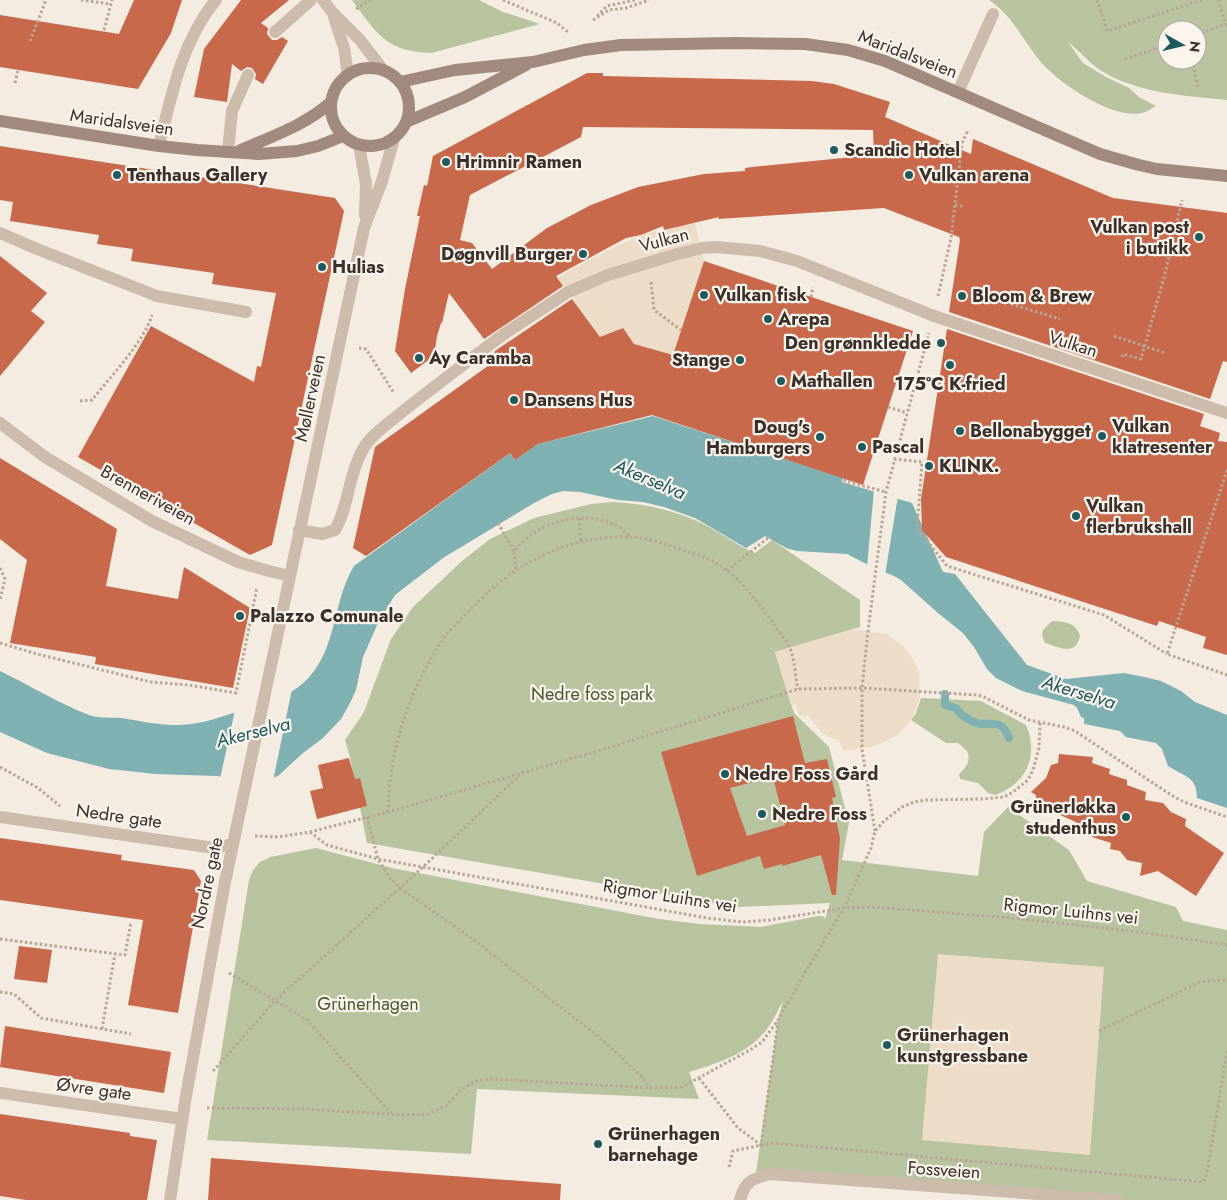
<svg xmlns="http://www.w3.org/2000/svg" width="1227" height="1200" font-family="Jost,sans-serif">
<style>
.green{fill:#b8c4a0;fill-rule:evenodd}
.plaza{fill:#ecdcc8}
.water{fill:#7fb0b2}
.pier{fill:#f4ebe1}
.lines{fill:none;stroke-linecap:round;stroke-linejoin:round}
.stream{stroke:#7fb0b2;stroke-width:8}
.building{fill:#c8694b;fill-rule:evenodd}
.path{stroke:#b9a596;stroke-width:3;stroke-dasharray:2.5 2.5;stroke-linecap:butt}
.service{stroke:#cdbbac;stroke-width:12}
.pedestrian{stroke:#cdbbac;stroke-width:12}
.minor{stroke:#cdbbac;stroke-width:12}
.tertiary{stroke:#cdbbac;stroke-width:12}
.secondary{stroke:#a18a7d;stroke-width:12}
.poi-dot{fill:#1f5a5e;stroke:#fbf5ee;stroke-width:2}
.labels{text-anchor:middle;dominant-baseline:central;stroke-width:4.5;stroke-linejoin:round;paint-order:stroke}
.street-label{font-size:18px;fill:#3b302b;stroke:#fbf5ee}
.poi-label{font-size:18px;font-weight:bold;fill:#3b302b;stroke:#fbf5ee;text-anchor:start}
.park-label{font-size:18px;fill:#4a5a2e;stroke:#fbf5ee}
.water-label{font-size:19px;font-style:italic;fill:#1f5a5e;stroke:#fbf5ee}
</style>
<rect width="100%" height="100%" fill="#f4ebe1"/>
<!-- green -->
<path class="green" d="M352 0H479L503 12 540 24 431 53C387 52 376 33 352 0Z
M989 0H1227V100C1186 96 1135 93 1100 70 1088 62 1079 50 1068 42L1083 63 1106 77 1129 88 1139 97 1156 106C1152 108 1147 112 1142 113 1113 120 1058 83 1040 61 1023 40 1012 15 989 0ZM1167 30H1197V60H1167Z
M614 502C643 504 670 509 697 521 717 530 734 544 755 553L772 540 860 600V627L775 652 794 713 829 747 849 823 842 860 978 876 984 832 1008 807 1069 850 1087 881 1176 907 1183 921 1227 930V1200H1122L756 1173 778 1020 783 1001C778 1010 773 1021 767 1029 748 1054 718 1063 689 1072L699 1099 477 1089 471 1154 207 1140 249 880 253 870 260 862 270 857 316 848 392 868 659 919 700 924 761 927 818 916H823L825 919 830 903 738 907 367 843 350 757 345 740 364 712 391 639 413 607 462 561 490 539 534 518 591 504Z
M1052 621C1065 622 1076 622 1080 636 1075 657 1059 647 1045 643L1042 635 1043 630Z
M921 698 981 701 1026 725C1039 755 1027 784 995 795L988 793 978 783 960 779 959 774C967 767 971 761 967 751L958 743H946L911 720 916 713Z"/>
<!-- plaza -->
<path class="plaza" d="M695 223 704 261 673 355 634 344 623 328 615 332 612 353 558 278 572 269 616 246 649 233Z
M850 630H861L886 634 903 646 913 659 919 672 920 697 911 720 898 735 875 746 843 751 839 740 829 737 821 732 809 716H799L795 704 791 705 775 652Z
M938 954 1104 967 1090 1155 922 1140Z"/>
<!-- water -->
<path class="water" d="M653 416 843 478 842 482 912 503 943 572 955 574 1027 665 1066 679 1124 673 1144 677 1161 681 1181 691 1195 702 1227 715V808L1197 798C1197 776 1183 776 1168 766L1162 749 1156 743 1126 737 1120 731 1084 724V718L1081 717 1077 708 1074 705 1022 691 996 678 987 669 974 647 963 633 938 613 901 580 892 575 876 569 847 554 797 551 786 548 765 536 746 548 695 518 664 507 643 502 618 500 580 492 563 491 552 494 534 503 443 558 395 595 378 623 363 657 356 690 350 703 341 719 323 738 303 753 278 776 272 778 257 780 216 776 156 774 109 769 47 753 0 732V671C29 685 58 703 89 715 100 719 111 717 122 718 140 721 157 725 175 725 201 726 225 715 249 708 273 700 298 694 314 671 337 640 334 599 354 566L510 453 515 460 538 444Z"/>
<!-- pier -->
<path class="pier" d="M874 489 898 496 885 575 867 567Z
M292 689 273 781 257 783 220 779 235 710 276 696Z"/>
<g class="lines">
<!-- stream -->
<path class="stream" d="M945 694V705L956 708C960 715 975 725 984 724 998 723 1003 723 1009 738"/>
</g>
<!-- building -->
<path class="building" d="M134 0H182L171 33 138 89 0 67V15L119 34Z
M241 0H289L261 23 268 28 267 34 272 40H277L282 37 288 41 263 84 255 79 256 74 252 68 247 67 241 71 232 64 227 102 194 97 204 49Z
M587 73H603V76L812 81 834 84 890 102 885 117 971 154 973 139 1113 198 1227 213V362L1223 361 1210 399 949 312 960 240 959 237 884 208 718 219 719 217 664 230 663 226 641 235 626 238 556 276 563 286 484 339 449 293 442 323H441L437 336 434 356 411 373 395 351 405 289 420 216H417L424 185 427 186 433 156ZM583 127 873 130 874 155 752 167 745 168V171L704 174 638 187 591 205 547 228 492 269 472 243 460 240 470 195 581 137Z
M0 146 335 198 344 211 272 545 250 555 78 457 151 326 254 382 257 366 261 367 276 293 212 284 214 273 131 261 133 249 97 244 99 235 10 221 13 202 0 200Z
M0 256 47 293 31 311 45 322 0 376Z
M704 261 913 331 863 485 652 415 538 444 515 460 510 453 366 556 353 548 375 447 499 358 494 352 495 351 572 299 600 337 623 328 634 344 673 355Z
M947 329 1204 414 1200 426 1220 433 1218 441 1227 442V655L1203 648 1206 637 1159 621 1157 626 946 557 922 530 921 499Z
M0 458 117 529 106 586 178 599 184 567 250 608 233 688 95 664 96 657 10 643 27 560 0 539Z
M793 716 805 763 827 759 836 797 832 798 840 838 836 895H832L821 855 782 866V864L764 869 760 856 697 876 661 752ZM773 777 785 825 747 836 730 788Z
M1059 754 1093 757 1092 763 1110 769 1109 774 1127 780V785L1146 792 1145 800 1163 803 1171 812 1186 819 1185 826 1224 853 1196 896 1158 871 1140 876 1142 863 1127 860 1120 851 1110 849 1111 843 1092 837V833L1076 826V822L1058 814V810L1036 800V795L1031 792 1046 778 1051 765 1058 763Z
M349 758 355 779 360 778 367 806 317 819 310 791 323 788 318 765Z
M0 838 122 855 121 860 194 870 201 881 178 1013 128 1005 143 920 0 900Z
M19 946 52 950 47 983 14 979Z
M5 1026 171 1052 164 1093 0 1067Z
M0 1114 130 1133V1136L157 1140 147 1200H26L0 1196Z
M211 1158 561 1184 560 1200H208Z"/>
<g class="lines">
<!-- path -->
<path class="path" d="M81 0 110 4
M503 0 557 23 569 33
M1097 0 1107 31 1202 0
M1218 0 1227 27
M356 9 370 0
M597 16 607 6 635 0
M593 20 609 10 626 8 649 0
M104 30 112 0
M1197 35 1226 24
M30 41 46 0
M1125 59 1167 45
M1192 60 1198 88
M15 83 18 70
M955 205 963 206
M651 282 654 310 681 330
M938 296 951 238 962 143 968 130
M811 297 813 287
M1011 304 1060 319
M1114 336 1165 353
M359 348 366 349 394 393
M1122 357 1123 354 1141 359 1165 274 1182 200
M80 401 92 400C110 377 144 342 152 315
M888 407 907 413
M894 459 922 462 917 528 947 566 1104 615 1167 654
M1227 470 1167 654 1227 675
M845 479V481L886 492
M579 518 581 542
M498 523 514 551
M0 568 5 579 0 600
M516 569 514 551C520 545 526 538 534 533 558 517 593 512 619 527 624 530 627 534 631 537
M727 571 769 537
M0 643 37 654 151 682 189 685 236 693 257 587
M0 767 38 788 60 806
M388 812C389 751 409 689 444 638 449 630 458 623 464 616 508 568 562 535 629 537 647 537 671 546 688 552 695 554 702 556 709 559 737 573 755 598 773 623 778 631 786 639 790 648 795 660 795 676 798 689
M367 817 378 859 389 877 404 891 470 937 598 1036 639 1074 651 1087
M875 831 862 749V688L868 631 886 492 929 333
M310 832 327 845 378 859 707 918 742 922 770 920 844 908 872 907 1012 918 1139 932 1227 945
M255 836 278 837 310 832 388 812 598 751 798 689 862 688 978 695 984 697 1029 720 1064 727 1075 731 1171 795 1184 802 1227 817
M0 939 125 955 131 922
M229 973 307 1020 391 1113
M0 992 14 994 41 1018 131 1034
M102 1029 115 954
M1099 1031 1200 982 1227 980
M213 1071 275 1001 423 867 520 775
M699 1078 738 1128 761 1145 778 1022
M207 1108 304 1109 405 1115 428 1114 446 1106 461 1090 475 1081 491 1079 651 1088 682 1087 750 1050 762 1042 778 1020 806 971 844 908 871 848 875 831 884 821 902 807 914 802 926 800 984 799 1004 797 1013 792 1028 780 1033 770 1039 748 1040 723
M729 1167 733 1151 772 1143 1203 1182 1207 1173 1227 1051"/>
<!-- service -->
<path class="service" d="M275 32 311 0
M958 92 993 14
M159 146C171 96 182 41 216 0
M228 152 232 111 248 75
M0 233 37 249 157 296 246 312
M934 316 1227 413
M299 530 322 534 335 530C349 506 348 476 362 451 369 437 385 426 397 416 432 388 468 361 504 334"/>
<!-- pedestrian -->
<path class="pedestrian" d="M504 334 568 292 608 275 677 254 702 248 716 247 760 251 797 261 934 316"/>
<!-- minor -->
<path class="minor" d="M0 423 45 457 152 521 238 562 269 571 290 576
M0 817 214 848 233 844
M0 1093 182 1119
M740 1200C745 1181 752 1179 769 1174L1117 1200"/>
<!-- tertiary -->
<path class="tertiary" d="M323 0 332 12 360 40 383 70
M334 17 344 48 348 75
M359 145 366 184 365 216
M170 1200 186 1096 225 882 364 228 382 181 394 139"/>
<!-- secondary -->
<path class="secondary" d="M331 107a39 39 0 1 1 78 0a39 39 0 1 1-78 0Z
M400 82 455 70 533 62 584 50 621 45 734 43 805 44 848 50 885 61 1100 154 1139 165 1157 169 1227 176
M0 121 159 146 197 150 259 154 297 151 318 146 343 136
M406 122 465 97 526 65
M239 151C270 137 306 125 331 102"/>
</g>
<!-- markers -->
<g class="poi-dot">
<circle cx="834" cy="150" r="5"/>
<circle cx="446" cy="162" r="5"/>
<circle cx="117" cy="175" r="5"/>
<circle cx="909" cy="175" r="5"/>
<circle cx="1199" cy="237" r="5"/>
<circle cx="583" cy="254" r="5"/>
<circle cx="322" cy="267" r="5"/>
<circle cx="704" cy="295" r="5"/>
<circle cx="962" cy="296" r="5"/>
<circle cx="768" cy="319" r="5"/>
<circle cx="941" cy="343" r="5"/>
<circle cx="419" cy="358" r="5"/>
<circle cx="740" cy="360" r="5"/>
<circle cx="950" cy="365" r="5"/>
<circle cx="781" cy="381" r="5"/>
<circle cx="514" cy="400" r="5"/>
<circle cx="960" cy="431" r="5"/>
<circle cx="1102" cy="436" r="5"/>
<circle cx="820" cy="437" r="5"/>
<circle cx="862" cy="447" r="5"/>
<circle cx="929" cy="466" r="5"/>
<circle cx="1076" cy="516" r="5"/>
<circle cx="240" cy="616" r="5"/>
<circle cx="725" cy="774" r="5"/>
<circle cx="762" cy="814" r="5"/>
<circle cx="1126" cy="817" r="5"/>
<circle cx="887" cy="1045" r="5"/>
<circle cx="598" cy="1144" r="5"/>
</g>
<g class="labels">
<!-- street labels -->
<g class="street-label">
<text transform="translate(908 54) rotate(21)">Maridalsveien</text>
<text transform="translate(122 122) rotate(8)">Maridalsveien</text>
<text transform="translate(664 240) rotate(-15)">Vulkan</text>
<text transform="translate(1073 344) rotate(18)">Vulkan</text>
<text transform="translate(310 398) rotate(-78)">Møllerveien</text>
<text transform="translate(148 495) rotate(29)">Brenneriveien</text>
<text transform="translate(119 816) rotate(8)">Nedre gate</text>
<text transform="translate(207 883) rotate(-78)">Nordre gate</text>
<text transform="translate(670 896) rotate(9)">Rigmor Luihns vei</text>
<text transform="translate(1071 911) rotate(6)">Rigmor Luihns vei</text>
<text transform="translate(94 1089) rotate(8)">Øvre gate</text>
<text transform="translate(944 1170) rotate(4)">Fossveien</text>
</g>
<!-- poi labels -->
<g class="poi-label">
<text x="844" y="150">Scandic Hotel</text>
<text x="456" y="162">Hrimnir Ramen</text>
<text x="127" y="175">Tenthaus Gallery</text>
<text x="919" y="175">Vulkan arena</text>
<text x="1189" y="227" text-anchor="end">Vulkan post<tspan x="1189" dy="21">i butikk</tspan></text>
<text x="573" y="254" text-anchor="end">Døgnvill Burger</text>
<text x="332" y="267">Hulias</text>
<text x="714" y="295">Vulkan fisk</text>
<text x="972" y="296">Bloom &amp; Brew</text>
<text x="778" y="319">Arepa</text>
<text x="931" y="343" text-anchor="end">Den grønnkledde</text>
<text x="429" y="358">Ay Caramba</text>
<text x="730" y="360" text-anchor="end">Stange</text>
<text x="791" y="381">Mathallen</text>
<text x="950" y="384" text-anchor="middle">175°C K-fried</text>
<text x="524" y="400">Dansens Hus</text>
<text x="1112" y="426">Vulkan<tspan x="1112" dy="21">klatresenter</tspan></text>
<text x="810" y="427" text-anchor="end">Doug's<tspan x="810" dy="21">Hamburgers</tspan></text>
<text x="970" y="431">Bellonabygget</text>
<text x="872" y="447">Pascal</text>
<text x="939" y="466">KLINK.</text>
<text x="1086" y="506">Vulkan<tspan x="1086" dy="21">flerbrukshall</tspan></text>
<text x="250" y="616">Palazzo Comunale</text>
<text x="735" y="774">Nedre Foss Gård</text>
<text x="1116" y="807" text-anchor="end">Grünerløkka<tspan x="1116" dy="21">studenthus</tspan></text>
<text x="772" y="814">Nedre Foss</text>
<text x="897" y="1035">Grünerhagen<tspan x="897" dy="21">kunstgressbane</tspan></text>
<text x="608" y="1134">Grünerhagen<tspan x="608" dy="21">barnehage</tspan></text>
</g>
<!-- park labels -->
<g class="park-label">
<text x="592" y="694">Nedre foss park</text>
<text x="368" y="1004">Grünerhagen</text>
</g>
<!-- water labels -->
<g class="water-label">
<text transform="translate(650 479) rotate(23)">Akerselva</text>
<text transform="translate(1079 692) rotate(17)">Akerselva</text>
<text transform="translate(253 732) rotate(-14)">Akerselva</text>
</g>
</g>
<!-- north arrow -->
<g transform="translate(1182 45) rotate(98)"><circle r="24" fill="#fbf5ee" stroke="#aea6a0"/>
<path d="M0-4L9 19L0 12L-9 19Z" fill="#1f5a5e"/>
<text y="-8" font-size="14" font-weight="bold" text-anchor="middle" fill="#3b302b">N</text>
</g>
</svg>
